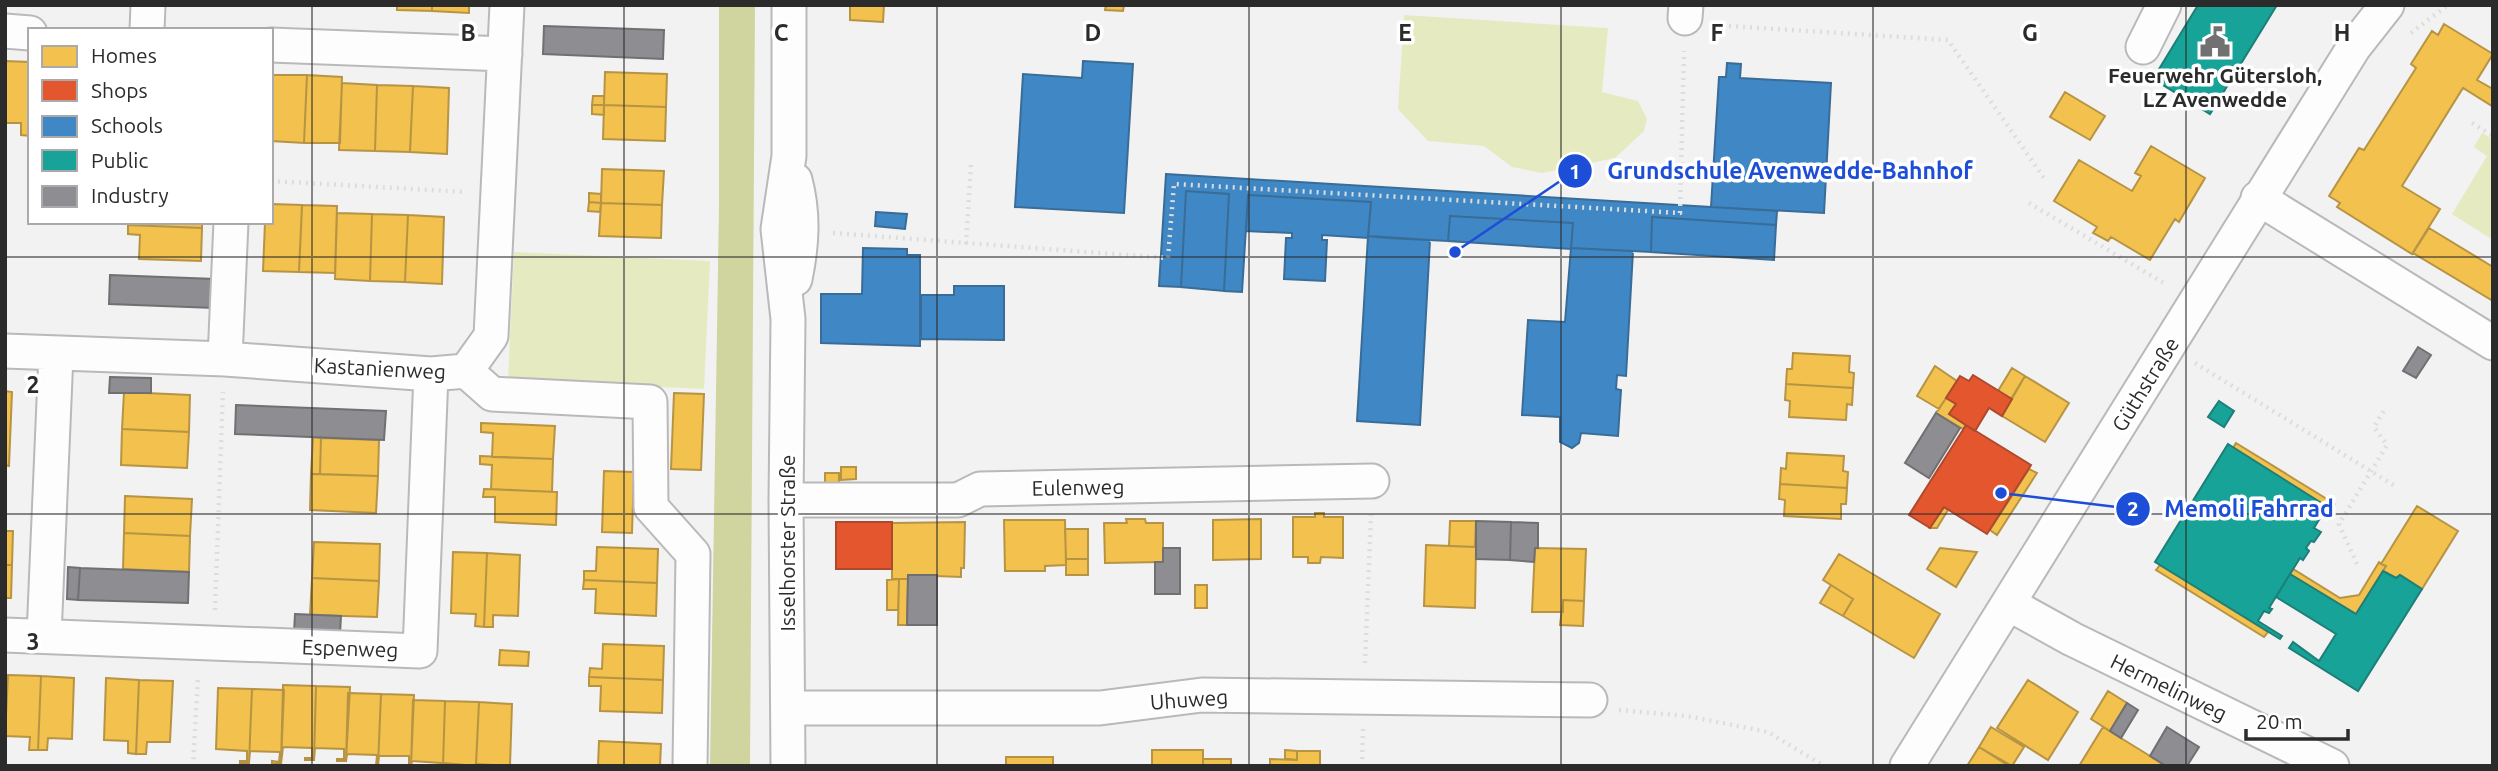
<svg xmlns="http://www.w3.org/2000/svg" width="2498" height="771" font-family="Ubuntu,sans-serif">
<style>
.green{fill:#e6eac0}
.forest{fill:#d0d49e}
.homes{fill:#f2c14e;stroke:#b79444;stroke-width:2}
.shops{fill:#e4572e;stroke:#ad4a2d;stroke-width:2}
.schools{fill:#3f88c5;stroke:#396c97;stroke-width:2}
.public{fill:#17a398;stroke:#1d7f78;stroke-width:2}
.industry{fill:#8d8d92;stroke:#707073;stroke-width:2}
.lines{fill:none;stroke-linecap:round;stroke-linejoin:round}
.minor-casing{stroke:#bab9ba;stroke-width:37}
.path{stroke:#ddd;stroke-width:4.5;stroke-dasharray:2 5;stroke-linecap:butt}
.minor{stroke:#fdfdfd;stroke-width:33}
.grid{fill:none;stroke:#2c2b2c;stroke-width:2;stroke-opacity:0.55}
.labels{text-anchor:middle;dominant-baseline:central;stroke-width:7;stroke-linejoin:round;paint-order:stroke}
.poi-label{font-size:21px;font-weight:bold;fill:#2c2b2c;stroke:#fff}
.street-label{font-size:21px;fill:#2c2b2c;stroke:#fff}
.grid-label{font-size:23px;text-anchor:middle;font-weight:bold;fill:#2c2b2c;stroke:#fff;stroke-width:7;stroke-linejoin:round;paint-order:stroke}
.leader{fill:none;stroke:#1d4ed8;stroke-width:2.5}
.callout-dot{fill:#1d4ed8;stroke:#fff;stroke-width:2.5}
.mark-label{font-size:21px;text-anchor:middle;font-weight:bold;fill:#fff}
.callout-label{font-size:23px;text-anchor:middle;font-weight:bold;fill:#1d4ed8;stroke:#fff;stroke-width:7;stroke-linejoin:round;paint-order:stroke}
</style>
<rect width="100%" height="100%" fill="#f3f2f3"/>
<!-- green -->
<path class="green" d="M1404 15 1608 28 1602 92 1638 101 1647 119 1644 131 1615 158 1542 173 1512 167 1484 146 1428 141 1398 109Z
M2482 133 2493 139V240L2452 214 2487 156 2474 147Z
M514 252 710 261 704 389 508 380Z"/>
<!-- forest -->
<path class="forest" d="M719 5H755L750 766H710L719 205Z"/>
<!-- homes -->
<path class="homes" d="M397 5H432V11L397 10Z
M432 5H469V13L432 11Z
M850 5H884L883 22 850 20Z
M1106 5H1124L1123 11 1105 10Z
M2444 24 2493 54 2477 80 2493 89V104L2492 106 2463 88 2402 186 2440 209 2412 254 2337 207 2340 203 2329 196 2359 148 2364 150 2416 68 2411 64 2432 31 2438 35Z
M5 61 30 62V136L21 135V123H5Z
M605 72 667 74 666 107 604 105Z
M271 75H307L304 143 271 141Z
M307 75 342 77 340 143H304Z
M342 83 377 85 375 151 339 150Z
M377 85 413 86 410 152 375 151Z
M413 86 449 88 447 154 410 152Z
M2065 92 2105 116 2090 140 2050 117Z
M593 96H604V105H592Z
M592 105H604V115L592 114Z
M604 105 666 107 665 141 603 139Z
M2151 146 2205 178 2179 222 2175 219 2150 260 2111 237 2108 241 2093 233 2097 227 2054 201 2079 160 2132 191 2141 176 2135 173Z
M602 169 664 171 662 205 601 203Z
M589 193 601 194V203L589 202Z
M589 202 601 203 600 212 588 211Z
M601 203 662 205 661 238 599 236Z
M271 204 302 205 299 272 263 271 265 222H271Z
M302 205 337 206 335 273 299 272Z
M337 213 372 214 370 281 335 279Z
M372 214 408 215 405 282 370 281Z
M408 215 444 217 442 284 405 282Z
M128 222H202V228L128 225Z
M128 225 202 228 201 261 139 259 140 235 128 234Z
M2429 228 2493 267V301L2413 253Z
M1793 353 1850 356 1849 372 1854 373 1853 388 1786 384 1787 369H1792Z
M1935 366 1957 381 1939 409 1917 396Z
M2012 368 2025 376 2011 399 1998 391Z
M2025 376 2069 403 2045 442 2002 416Z
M1786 384 1853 388 1852 405 1847 404 1846 420 1789 417 1790 401 1785 400Z
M5 391 12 392 9 466 5 465Z
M124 392 190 395 189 432 122 429Z
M674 393 704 394 701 470 671 469Z
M1946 398 1956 404 1949 414 1966 425 1963 429 1936 413Z
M481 423 555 426 553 459 492 457 493 433 481 432Z
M122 429 189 432 187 468 121 465Z
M313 437 321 438 320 474H311Z
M321 438 379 440 378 476 320 474Z
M2236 443 2335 504 2331 510 2233 448Z
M1787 453 1844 456 1843 471 1848 472 1847 488 1780 484 1781 468 1786 469Z
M480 456 553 459 552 492 491 489 492 465 480 464Z
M841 467H856V479L841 480Z
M2029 469 2037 473 1997 535 1990 530Z
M604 471 634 472 632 533 602 532Z
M825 473H839V485H825Z
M311 474 378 476 376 513 310 510Z
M1780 484 1847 488 1846 504H1841V519L1784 516 1785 500 1779 499Z
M484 489 557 492 556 525 495 522V497H483Z
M125 496 192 499 190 536 124 533Z
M2417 506 2458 531 2422 589 2400 575 2396 578 2383 571 2386 566 2381 564Z
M1944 507 1948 510 1937 528H1930Z
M1315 513H1324V517H1343V558L1321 557 1320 563H1308V557H1293V517H1315Z
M1126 519H1145L1146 523H1163V562L1105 563 1104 523H1127Z
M1261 519V559L1213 560V520Z
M1004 520H1065L1066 565 1045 566V571H1005Z
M1450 521H1476L1475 547 1449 546Z
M965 522 964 568H961V577L908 575V579H892V523Z
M1065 529H1088V559H1066Z
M5 531H13L12 565H5Z
M124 533 190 536 189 572 123 569Z
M314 542 380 544 379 581 312 578Z
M1426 545 1476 547 1475 608 1424 606Z
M597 547 658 549 657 583 584 580V571H596Z
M1535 548 1586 549 1584 601 1563 600V612H1532Z
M1940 548 1977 552 1956 587 1927 569Z
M453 552 487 553 484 627 475 626 476 614 451 613Z
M487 553 520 555 518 616 493 615V627H484Z
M1839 554 1940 614 1914 658 1843 616 1853 599 1823 580Z
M1066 559H1088V575H1066Z
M2379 562 2386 566 2356 614 2290 574 2293 569 2340 598 2359 595Z
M5 565H12L11 598H5Z
M2160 565 2268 632 2264 637 2156 570Z
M312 578 379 581 377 617 310 615Z
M899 579 898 610H887V580Z
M899 579H908L907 625H898Z
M584 580 657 583 656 616 595 613 596 589H583Z
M1195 585H1207V608H1195Z
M1831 585 1853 599 1843 616 1820 603Z
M1563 600 1584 601 1583 626 1560 625Z
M603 644 664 646 663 680 589 677 590 668 602 669Z
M500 650 529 652 528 666 499 665Z
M8 675 41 676 38 750H29L30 737 5 736Z
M41 676 74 678 72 739 48 738 47 750H38Z
M589 677 663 680 662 713 600 711 601 686H589Z
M106 678 139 680 136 754 128 753V741L104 740Z
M139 680 173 681 170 742H147L146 754H136Z
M2028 680 2078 712 2048 760 1997 728Z
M283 685 316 686 314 760H305V758H312V748L283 747 281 764Z
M316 686 350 687 346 761H337V759H344V749L315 748 314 760Z
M218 688 252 689 249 763H240V761H247V751L216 749Z
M252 689 284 690 281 764H272V761L279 762 280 752 250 751 249 763Z
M2108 691 2127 703 2110 731 2091 719Z
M348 693 381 694 378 766H369H376L377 755 347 754 346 761Z
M381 694 414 695 411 766H409V756H379L378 766Z
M413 700 445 701 443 766 441 763 412 761 411 766Z
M445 701 479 702 476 766 444 763 443 766Z
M479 702 512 704 510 766 476 764Z
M1991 727 2024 747 2012 766 1979 747Z
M2103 727 2150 756 2166 766H2079Z
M599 741 661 744 660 766H598Z
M1979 747 2009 766H1967Z
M1152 750H1203V766H1152Z
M1285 750 1297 751V760L1285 759Z
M1297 751H1320V766H1270V759L1297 760Z
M1006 757H1053V766H1006Z
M1203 759H1231V766H1203Z"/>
<!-- shops -->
<path class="shops" d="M1973 375 2012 399 2002 416 1989 408 1975 431 1949 414 1956 404 1946 398 1960 376 1969 381Z
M1966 425 2031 465 1987 534 1944 507 1930 528 1909 515Z
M836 522H892V569H836Z"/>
<!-- schools -->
<path class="schools" d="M1083 61 1133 64 1124 213 1015 207 1023 74 1082 78Z
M1727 63 1741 64 1740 78 1831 83 1824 213 1711 207 1719 77H1726Z
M1166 174 1777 211 1776 225 1652 217 1651 252 1571 248 1573 223 1450 216 1448 241 1387 238 1368 236 1371 202 1248 195 1242 292 1224 291 1229 194 1186 191 1181 287 1159 286Z
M1186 191 1229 194 1224 291 1181 287Z
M1248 195 1371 202 1368 238 1322 235V240H1327L1325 281 1284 279 1286 238H1292V233L1246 231Z
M876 212 907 214 905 229 875 226Z
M1450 216 1573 223 1571 249 1448 241Z
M1652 217 1776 225 1774 260 1651 252Z
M1368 236 1430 240 1420 425 1357 421Z
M863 248 907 249V255H920V346L821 343V294H862Z
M1571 248 1633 251 1626 376 1617 375 1616 389 1621 390 1618 436 1581 433 1579 443 1572 448 1560 442V417L1522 415 1528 320 1565 322Z
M954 286H1004V340L921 339V295H954Z"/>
<!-- public -->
<path class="public" d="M2198 5H2277L2210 114 2153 79Z
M2219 401 2234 411 2224 427 2208 417Z
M2228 444 2334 511 2332 515 2325 510 2314 528 2321 532 2314 542 2311 541 2306 548 2309 551 2303 560 2300 558 2269 608 2272 609 2269 613 2264 611 2258 621 2282 636 2280 639 2155 562Z
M2383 571 2396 578 2400 575 2422 589 2358 691 2289 648 2293 642 2319 661 2336 634 2276 597 2290 574 2356 614Z"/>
<!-- industry -->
<path class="industry" d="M544 26 664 30 663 59 543 54Z
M110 275 215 279 214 308 109 304Z
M2418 347 2431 355 2416 378 2403 371Z
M110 377 151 378V393H109Z
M236 405 386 411 384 440 235 434Z
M1936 413 1960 428 1929 478 1905 463Z
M1476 521 1511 522 1510 560 1476 559Z
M1511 522 1538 523V548H1535L1534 562 1510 560Z
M1163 548H1180V594H1155V562H1163Z
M68 567 80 568 78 600 67 599Z
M80 568 189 572 188 603 78 600Z
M908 575H937V625H907Z
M295 614 341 616 340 634 294 632Z
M2127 703 2138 710 2121 738 2110 731Z
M2167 727 2199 747 2187 766H2166L2150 756Z"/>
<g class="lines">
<!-- minor casing -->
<g class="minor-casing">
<path id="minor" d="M1685 18 1686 5
M147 30 148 5
M5 31 30 33
M271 45 505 54
M2143 47 2164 5
M795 180C804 214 802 245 795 279
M2258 198 2493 343
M5 351 225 359 431 374 466 371 491 336 507 5
M225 359 231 222
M466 371 492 394 650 402 651 507 693 554 690 766
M786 500H958L980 489 1372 481
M2009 604 2072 639 2332 766
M5 635 420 651 431 374
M44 636 56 354
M789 708H1100L1202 695 1590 700
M788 766 786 500 788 319 778 229 789 156V5
M1907 766 2354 47 2387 5"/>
</g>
<!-- path -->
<path class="path" d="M1716 31 1729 26 1948 40 2044 178
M2411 33 2448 5
M2472 123 2493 136
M271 181 466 192
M2029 203 2167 285
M833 233 1168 258 1174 184 1680 213 1684 51
M966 244 971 164
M2195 363 2395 486
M2357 564 2339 524 2387 445 2374 427 2386 407
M215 610 223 392
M1365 663 1371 515
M1619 710 1687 716 1768 732 1824 766
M193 766 198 676
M1362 766 1363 728"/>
<!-- minor -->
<use href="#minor" class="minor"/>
</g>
<!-- grid -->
<path class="grid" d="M312 5V766M624 5V766M937 5V766M1249 5V766M1561 5V766M1873 5V766M2186 5V766M5 257H2493M5 514H2493"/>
<!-- icons -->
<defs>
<g id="civic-bare" transform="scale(2.415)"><path d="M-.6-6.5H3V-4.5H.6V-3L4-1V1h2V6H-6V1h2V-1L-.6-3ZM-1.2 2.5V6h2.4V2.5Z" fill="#727172" stroke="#fff" stroke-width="2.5" paint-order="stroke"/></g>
</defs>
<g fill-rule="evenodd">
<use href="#civic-bare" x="2215" y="42"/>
</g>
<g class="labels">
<!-- poi labels -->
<g class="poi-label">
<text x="2215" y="75">Feuerwehr Gütersloh,<tspan x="2215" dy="24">LZ Avenwedde</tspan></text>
</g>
<!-- street labels -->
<g class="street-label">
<text transform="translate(380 368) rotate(3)">Kastanienweg</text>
<text transform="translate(2145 384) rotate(-58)">Güthstraße</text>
<text transform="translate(1078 487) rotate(-1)">Eulenweg</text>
<text transform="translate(787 543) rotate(-90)">Isselhorster Straße</text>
<text transform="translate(350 648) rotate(2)">Espenweg</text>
<text transform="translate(2169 687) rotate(26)">Hermelinweg</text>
<text transform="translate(1189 699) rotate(-4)">Uhuweg</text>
</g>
</g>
<g class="grid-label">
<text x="468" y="41">B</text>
<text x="781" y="41">C</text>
<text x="1093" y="41">D</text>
<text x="1405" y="41">E</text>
<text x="1717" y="41">F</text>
<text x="2030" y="41">G</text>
<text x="2342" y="41">H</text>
<text x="33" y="393">2</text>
<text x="33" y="650">3</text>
</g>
<!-- callouts -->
<path class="leader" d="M1455 252L1575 171M2001 493L2133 509"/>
<g class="callout-dot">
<circle cx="1455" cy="252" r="7"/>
<circle cx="2001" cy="493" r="7"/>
<circle cx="1575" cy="171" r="18"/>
<circle cx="2133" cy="509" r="18"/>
</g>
<g class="mark-label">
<text x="1575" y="179">1</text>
<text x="2133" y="516">2</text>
</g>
<g class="callout-label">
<text x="1790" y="179">Grundschule Avenwedde-Bahnhof</text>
<text x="2249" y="517">Memoli Fahrrad</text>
</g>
<!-- border -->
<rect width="2498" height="771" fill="none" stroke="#2c2b2c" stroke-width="14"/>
<!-- legend -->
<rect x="28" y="28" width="245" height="196" fill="#ffffff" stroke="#abaaab" stroke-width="2"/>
<rect x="42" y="46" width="35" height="21" fill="#f2c14e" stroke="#abaaab" stroke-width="2"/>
<text x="91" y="63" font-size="21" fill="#2c2b2c">Homes</text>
<rect x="42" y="80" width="35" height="21" fill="#e4572e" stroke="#abaaab" stroke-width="2"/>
<text x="91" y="98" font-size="21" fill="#2c2b2c">Shops</text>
<rect x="42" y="116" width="35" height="21" fill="#3f88c5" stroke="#abaaab" stroke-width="2"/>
<text x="91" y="133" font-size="21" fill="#2c2b2c">Schools</text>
<rect x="42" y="150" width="35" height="21" fill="#17a398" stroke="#abaaab" stroke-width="2"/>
<text x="91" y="168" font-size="21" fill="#2c2b2c">Public</text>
<rect x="42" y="186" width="35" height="21" fill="#8d8d92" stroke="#abaaab" stroke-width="2"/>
<text x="91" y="203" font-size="21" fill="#2c2b2c">Industry</text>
<!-- scale -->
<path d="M2246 729v10h102v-10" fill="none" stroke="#2c2b2c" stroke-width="3.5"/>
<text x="2256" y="729" font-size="21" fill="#2c2b2c" stroke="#ffffff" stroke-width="5" paint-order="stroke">20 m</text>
</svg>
